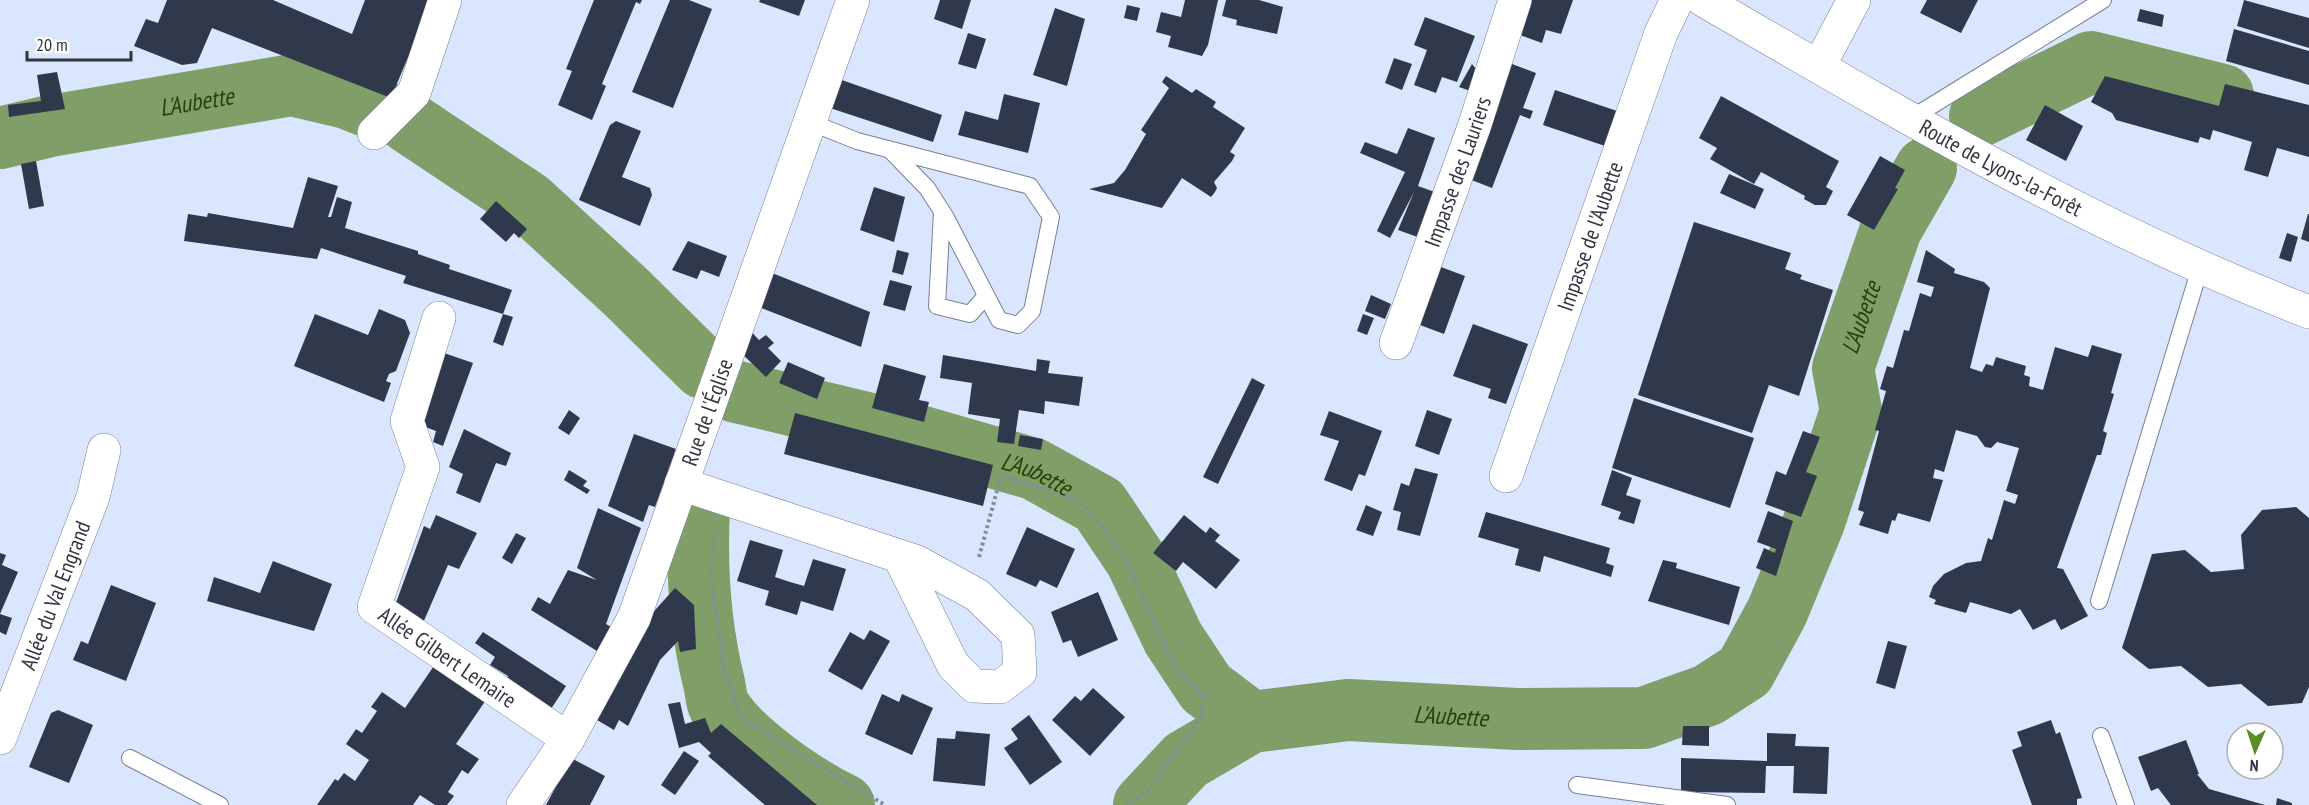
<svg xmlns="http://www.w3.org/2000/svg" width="2309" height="805" font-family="'PT Sans Narrow',sans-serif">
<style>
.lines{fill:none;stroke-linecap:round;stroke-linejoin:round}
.river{stroke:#809f68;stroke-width:62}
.building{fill:#30394b}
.lane-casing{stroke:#768195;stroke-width:18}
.street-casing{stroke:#768195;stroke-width:34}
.secondary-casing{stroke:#768195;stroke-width:34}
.path{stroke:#838c9b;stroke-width:4;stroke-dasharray:3 3;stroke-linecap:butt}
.lane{stroke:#fff;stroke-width:16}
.street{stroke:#fff;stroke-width:33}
.secondary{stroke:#fff;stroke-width:33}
.labels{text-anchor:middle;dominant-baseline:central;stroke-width:6;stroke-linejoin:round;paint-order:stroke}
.street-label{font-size:22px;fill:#32373f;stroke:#fff}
.water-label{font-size:24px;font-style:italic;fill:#264204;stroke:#fff}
</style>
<rect width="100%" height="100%" fill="#dae6fd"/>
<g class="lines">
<!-- river -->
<g class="river">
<path d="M1980 116 2091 62 2223 95"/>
<path d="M408 122 528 202 626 292 703 368"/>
<path id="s1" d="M0 138 50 126 292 85 347 98 388 114"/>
<path id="s2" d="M733 391 916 435 1034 469 1099 505 1136 560 1173 638 1206 688 1251 722 1348 710 1517 719 1644 718 1708 695 1745 671 1777 612 1814 522 1851 411 1843 368 1891 229 1926 168"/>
<path d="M699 509C696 567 700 627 714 683 716 691 716 703 721 709 743 744 807 787 844 805"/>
<path d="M1144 805 1186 760 1251 722"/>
</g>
</g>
<!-- building -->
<path class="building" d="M167 0H273L352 34 365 0H432L391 98 212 28 197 63 182 65 134 46 146 19 158 23Z
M594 0H642L640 4 636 2 602 84 606 86 592 120 558 105 572 71 566 69Z
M670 0H689L712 9 673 108 632 92Z
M760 0H805L799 16 759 2Z
M940 0H971L962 29 934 19Z
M1185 0H1218L1208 45 1202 56 1168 47 1171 36 1156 32 1161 12 1181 17Z
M1226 0H1259L1283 7 1277 34 1236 25 1237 20 1222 16Z
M1524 0H1573L1561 34 1546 30 1542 43 1512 32Z
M1927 0H1978L1961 33 1920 13Z
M2244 0 2309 18V48L2237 26Z
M1127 5 1140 8 1137 21 1124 18Z
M1055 8 1085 19 1067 86 1033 75Z
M2140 9 2164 15 2162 27 2137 21Z
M1425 17 1475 36 1457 82 1442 77 1436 93 1414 85 1427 50 1414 45Z
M2234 29 2309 51V85L2226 61Z
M968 33 986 39 976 69 958 64Z
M1394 58 1412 64 1402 90 1385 83Z
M1472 64 1484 79 1479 94 1459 87Z
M1512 64 1536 73 1523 108 1533 111 1530 119 1520 115 1492 188 1469 179Z
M57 72 65 109 9 117 8 105 41 101 37 75Z
M1166 76 1192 93 1196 89 1216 102 1213 107 1245 128 1230 152 1235 155 1232 161 1214 182 1217 188 1215 192 1211 197 1182 178 1162 208 1089 189 1114 183 1125 170 1146 134 1141 130 1169 88 1162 82Z
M2105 76 2219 106 2225 84 2309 105V157L2277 148 2268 177 2244 170 2252 142 2213 130 2210 140 2200 137 2198 143 2116 120 2112 113 2091 102Z
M836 78 942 115 933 142 830 108Z
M1555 90 1620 112 1608 147 1543 125Z
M1004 94 1040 103 1028 153 958 135 965 111 998 120Z
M1721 96 1839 161 1826 187 1833 191 1826 205H1815L1804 199 1805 196 1761 172 1754 184 1710 159 1717 148 1699 138Z
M2045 105 2083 126 2066 161 2026 140Z
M616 121 641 131 622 177 650 188 652 195 640 226 579 200 610 125Z
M1408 128 1435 138 1418 186 1443 195 1426 240 1398 230 1414 192 1390 238 1377 231 1405 172 1360 153 1365 142 1397 154Z
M1880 156 1905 170 1895 188 1898 189 1874 230 1847 215Z
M36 161 44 206 29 209 21 164Z
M1729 174 1764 189 1755 209 1720 193Z
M308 177 338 186 328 217H331L337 197 352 202 345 228 418 251V254L450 265 449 269 512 290 503 314 403 283 406 276 321 248 317 259 184 241 188 214 207 217 208 213 293 228Z
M874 187 905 197 894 242 860 230Z
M496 201 527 229 519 238 514 233 506 242 480 219Z
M2308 214H2309V242L2301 239Z
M1694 222 1791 253 1785 269 1802 275 1800 279 1833 290 1799 396 1769 385 1752 433 1638 395Z
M2287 233 2298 237 2291 262 2279 258Z
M688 241 727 256 719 277 701 270 697 279 672 270Z
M897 250 909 253 903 275 892 272Z
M1926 250 1955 269 1954 273 1984 282 1990 288 1970 368 1982 372 1986 364 1993 366 1996 357 2026 366 2024 375 2030 377 2029 386 2043 390 2055 347 2088 357 2092 345 2122 354 2111 393 2114 394 2103 431 2107 433 2101 455H2097L2057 568 2063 569 2088 616 2061 630 2055 619 2033 630 2020 609 2011 614 1970 602 1966 613 1934 604 1936 600 1929 597 1933 586 1944 574 1966 563 1981 561 1988 538 1992 540 2004 500 2015 504 2018 495 2006 491 2019 448 1997 442 1991 448 1985 447 1977 436 1956 430 1944 472 1935 469 1933 478 1943 480 1930 522 1898 513 1895 521 1892 520 1888 534 1859 525 1864 512 1858 510 1879 431 1875 430 1886 391 1880 389 1887 366 1893 368 1904 330 1909 331 1920 293 1931 297 1934 287 1917 282Z
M1441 267 1465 276 1444 334 1420 325Z
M767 271 870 312 861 347 754 305Z
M890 280 912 286 905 311 883 305Z
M1371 295 1391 304 1385 319 1365 311Z
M379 309 405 320 410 333 396 371 389 374 386 381 391 383 384 402 294 366 315 314 368 335Z
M503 314 513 317 503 346 493 342Z
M1363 314 1374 318 1367 335 1357 331Z
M1473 324 1528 344 1506 404 1488 398 1491 389 1453 376Z
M746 326 759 340 766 335 774 343 768 348 781 361 766 377 737 349Z
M444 353 473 363 443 446 433 442 436 431 420 425Z
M943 355 1036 371 1037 359 1050 361 1048 373 1083 377 1079 406 1045 401 1044 414 1019 410 1014 444 997 442 1000 419 968 414 972 383 940 378Z
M788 362 825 378 817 399 779 383Z
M884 364 926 376 919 400 929 402 924 422 872 408Z
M1252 378 1265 385 1218 484 1203 477Z
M1634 398 1754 438 1730 508 1612 468Z
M569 410 580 418 569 435 558 428Z
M1427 410 1452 419 1439 455 1415 446Z
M1329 411 1382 431 1365 476 1359 474 1352 491 1324 480 1339 441 1320 435Z
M795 413 993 465 983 506 784 454Z
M464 429 511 453 506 466 496 463 480 503 456 493 463 474 449 467Z
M1803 431 1820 437 1806 472 1817 476 1801 517 1765 504 1776 471 1786 475Z
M634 434 676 449 655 507 649 505 643 522 608 506Z
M1020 435 1043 439 1041 450 1018 446Z
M1415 468 1438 474 1420 536 1397 530 1401 512 1393 510 1401 483 1409 486Z
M569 470 587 481 583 486 590 490 587 494 564 480Z
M1612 470 1632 478 1626 495 1641 500 1634 524 1618 519 1621 512 1601 505Z
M1366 505 1382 512 1373 536 1356 530Z
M2296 507 2309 518V687L2302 703 2268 706 2241 684 2208 687 2181 666 2149 669 2122 648 2152 554 2185 550 2211 572 2244 569 2241 535 2262 510Z
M598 508 641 528 606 624 611 627 597 651 531 610 538 597 550 604 568 570 597 580 577 568Z
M1768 511 1793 521 1776 576 1756 568 1764 548 1775 553 1776 549 1757 542Z
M1486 512 1610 548 1606 563 1614 566 1611 577 1544 556 1540 572 1515 565 1519 549 1478 537Z
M436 515 477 533 459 569 448 565 420 630 393 611 424 526 430 529Z
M1184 515 1206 533 1210 527 1220 535 1215 541 1240 560 1216 589 1183 562 1176 571 1153 553Z
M1027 527 1075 549 1057 588 1040 580 1036 587 1006 574Z
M516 533 526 538 512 564 502 558Z
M750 540 783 550 775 577 790 582 804 586 813 559 846 569 833 611 801 601 797 615 765 605 769 591 737 581Z
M0 553 6 555 2 565 18 572 0 614 12 618 6 635 0 632Z
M1663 560 1677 563 1676 568 1740 587 1729 625 1648 601Z
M273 561 332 584 314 631 207 601 214 577 260 593Z
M111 585 156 603 126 681 73 660 81 641 88 644Z
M675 588 694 605 696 649 680 652 678 641 660 660 628 726 619 720 614 730 592 717 637 630Z
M1098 592 1118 640 1078 657 1071 640 1063 643 1051 612Z
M870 630 890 641 862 690 828 671 850 632 864 640Z
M483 632 566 686 551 709 506 681 508 676 490 665 495 657 475 643Z
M1888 641 1907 646 1895 689 1876 683Z
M438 660 490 694 456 744 479 759 468 774 462 770 448 792 454 796 447 805H435L420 795 413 805H317L335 779 338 781 344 773 355 781 369 760 346 744 356 729 362 733 377 711 371 707 382 692 405 708Z
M1093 688 1125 717 1090 756 1052 720 1075 696 1081 701Z
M882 694 899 702 902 694 933 708 912 755 865 734Z
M680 702 685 724 705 718 711 733 721 724 817 805H765L708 756 711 753 699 742 679 748 668 704Z
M58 710 93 725 69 783 29 767 51 713Z
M1029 715 1062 762 1030 785 1004 748 1018 739 1011 729Z
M2051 720 2056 734 2060 732 2082 798 2077 799V805H2032L2012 750 2022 746 2017 732Z
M1683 726H1709V746L1682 745Z
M956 731 990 734 985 786 933 781 937 738 955 739Z
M1767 733 1796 734 1795 746 1829 747 1827 794 1793 793 1794 766H1766L1765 793 1681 792V758L1767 761Z
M2186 740 2199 774H2197L2209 789 2265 805H2171L2158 788 2151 791 2138 757Z
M684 751 699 761 675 795 661 785Z
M571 758 605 776 590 805H546Z
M2277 798 2292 803V805H2276Z"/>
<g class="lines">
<!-- lane casing -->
<g class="lane-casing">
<path id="lane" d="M1910 119 2103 0
M810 122 857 141 1030 186 1051 217 1032 311 1018 325 999 320 945 216 927 188 890 150
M942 212 937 306 970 314 986 296
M2099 601 2200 268
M2101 736 2126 805
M130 758 220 805
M1577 785 1727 805"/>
</g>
<!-- street casing -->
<g class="street-casing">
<g id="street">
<path d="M1819 66 1854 0"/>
<path d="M374 133 414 93 445 0"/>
<path id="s3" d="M439 318 407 421 423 467 374 607 568 739"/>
<path id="s4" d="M1396 343 1474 127 1515 0"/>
<path id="s5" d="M1506 476 1661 33 1677 0"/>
<path d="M681 484 899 556 917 562 977 595 1018 635 1020 672 1000 687 974 686 953 665 899 556"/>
<path id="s6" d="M0 738 93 497 104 450"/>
<path id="s7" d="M523 805 568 739 634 618 853 0"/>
</g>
</g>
<!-- secondary casing -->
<g class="secondary-casing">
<g id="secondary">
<path id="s8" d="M1703 0C1900 114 2096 230 2309 312"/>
</g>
</g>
<!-- path -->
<path class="path" d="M715 531 711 575 724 670 741 718 885 805
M979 557 1001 476 1069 496 1088 509 1125 558 1174 665 1203 695 1202 715 1147 792 1125 805"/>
<!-- lane -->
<use href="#lane" class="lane"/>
<!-- street -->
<use href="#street" class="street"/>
<!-- secondary -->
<use href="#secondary" class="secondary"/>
</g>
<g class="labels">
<!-- street labels -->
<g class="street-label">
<text stroke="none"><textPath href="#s8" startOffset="342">Route de Lyons-la-Forêt</textPath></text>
<text stroke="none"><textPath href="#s4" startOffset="182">Impasse des Lauriers</textPath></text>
<text stroke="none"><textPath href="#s5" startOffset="254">Impasse de l'Aubette</textPath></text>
<text stroke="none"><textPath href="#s7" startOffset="436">Rue de l'Église</textPath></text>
<text stroke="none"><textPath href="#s6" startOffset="153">Allée du Val Engrand</textPath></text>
<text stroke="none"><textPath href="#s3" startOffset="394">Allée Gilbert Lemaire</textPath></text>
</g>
<!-- water labels -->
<g class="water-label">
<text stroke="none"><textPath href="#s1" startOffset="200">L'Aubette</textPath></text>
<text stroke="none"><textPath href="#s2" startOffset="1539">L'Aubette</textPath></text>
<text stroke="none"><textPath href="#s2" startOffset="315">L'Aubette</textPath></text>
<text stroke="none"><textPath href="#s2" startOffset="855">L'Aubette</textPath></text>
</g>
</g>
<!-- north arrow -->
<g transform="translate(2255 751) rotate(183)"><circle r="28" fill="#ffffff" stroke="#adafb2" stroke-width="1.5"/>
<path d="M0-4.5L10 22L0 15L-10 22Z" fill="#5a8d24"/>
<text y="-9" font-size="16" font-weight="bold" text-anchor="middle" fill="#32373f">N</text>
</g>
<!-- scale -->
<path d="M27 51v9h104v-9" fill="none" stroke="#32373f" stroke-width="3"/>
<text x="36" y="51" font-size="18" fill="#32373f" stroke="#ffffff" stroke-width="4.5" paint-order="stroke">20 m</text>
</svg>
